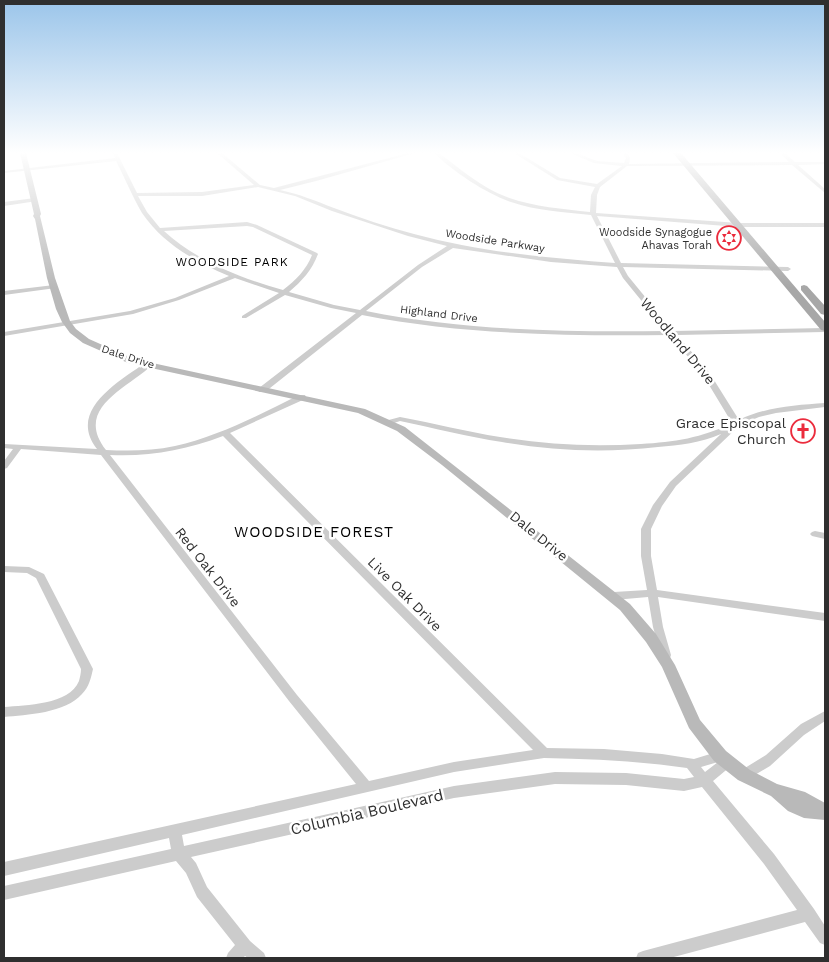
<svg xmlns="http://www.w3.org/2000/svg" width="829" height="962" font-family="'Work Sans',sans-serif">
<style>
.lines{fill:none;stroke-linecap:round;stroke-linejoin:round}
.street{fill:#ccc;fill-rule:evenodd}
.secondary{fill:#b9b9b9;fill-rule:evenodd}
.primary{fill:#a7a7a7;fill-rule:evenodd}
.labels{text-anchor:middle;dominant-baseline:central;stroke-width:5;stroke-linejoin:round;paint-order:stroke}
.far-poi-label{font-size:11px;fill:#2f2f2f;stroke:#fff;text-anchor:end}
.far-street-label{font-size:11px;fill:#2f2f2f;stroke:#fff}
.far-neighbourhood-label{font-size:12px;letter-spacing:1px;fill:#000;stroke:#fff}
.street-label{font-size:14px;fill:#2f2f2f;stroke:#fff}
.poi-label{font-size:14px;fill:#2f2f2f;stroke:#fff;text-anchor:end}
.neighbourhood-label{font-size:15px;letter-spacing:1px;fill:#000;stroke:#fff}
.near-street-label{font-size:16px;fill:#2f2f2f;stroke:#fff}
</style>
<rect width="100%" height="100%" fill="#fff"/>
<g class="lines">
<!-- street -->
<path class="street" d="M113 153H117L137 193 202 192 254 185 217 153H222L260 185 274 188 408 153H415L316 181 280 190C299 194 316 201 334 208 360 218 388 227 414 234 480 252 548 258 615 263L591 215C565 212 537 211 511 202 485 193 454 172 434 153H439C454 164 469 177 486 187 517 206 556 208 590 212L591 195 595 187 557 180 514 153H519L560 178 597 184 622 166 594 163 570 153H576L597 161 624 163 626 158 623 153H627L630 158 629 164 789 162 780 153H785L795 162H825V164L798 165 825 189V193L792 165 627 166 600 187 597 195 596 213 739 223H825V227H739L597 216 621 263 788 267 791 269 788 271 623 267 628 276 673 331 825 328V332L677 335 709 372 739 420C765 407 796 405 825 403V407L776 413 759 417 740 425 676 486 662 506 651 529V556L657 590 825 613V621L658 597 663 627 671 655 670 658 666 659 662 658 661 655 653 627 648 597 614 600 610 599 609 596 610 593 614 592 647 590 641 556V529L653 505 670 482 721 434C701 443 679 445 658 447 606 453 553 451 502 442 468 437 434 428 400 421L388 425 384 423 385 421 400 417C434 423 467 432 500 437 547 445 594 447 641 444 674 442 702 438 732 423L703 375 670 335C566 336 464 335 362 315L265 392H259L258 390 259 388 356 313 331 308 285 295 246 318H242V316L279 293 235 278 179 300 133 314 4 336V332L130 311 175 298 229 276C196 262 163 244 142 213 132 196 125 178 116 161L4 173V171L115 158ZM258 187 295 196 332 211 408 236 447 246 418 265 360 310 334 305 289 292C302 281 312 270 318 254L317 253 257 225 247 222 160 228 147 212 138 196H202ZM247 226 253 227 312 255C306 270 296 280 283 290 240 278 197 261 164 231ZM453 248 551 262 617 267 623 278 666 331C566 332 465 331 366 311L422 267Z
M35 198 37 199V201L4 206V202Z
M54 285 57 287 56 288 4 295V291Z
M145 363H151L152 365C128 388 73 408 106 450 129 451 152 451 175 446 219 436 259 415 299 395H305L306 397 305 399 230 433 547 748 604 749 662 754 694 759 720 751 724 752 726 757 731 758 733 762 731 766 713 781 774 854 814 909 825 926V945L820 943 805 922 670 958H636L638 953 643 951 797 910 764 864 702 787 684 791 626 785 555 784 454 798 191 857 196 863 207 887 250 941 264 953 266 958H248L245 956 243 958H226L228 953 235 945 197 897 186 873 176 861 4 900V886L171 849 169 838 4 876V862L356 784 289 701 101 455 21 449 7 468 4 469V461L13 449 4 448V444L97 449C67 411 118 382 145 363ZM223 436 533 750 454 762 369 781 297 695 110 455C149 457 186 450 223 436ZM544 758C592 759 639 761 687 768L694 777 684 779 626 773 555 772 454 786 184 846 182 835 454 772ZM718 762 705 772 701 767Z
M815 531 825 533V539L812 536 810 534 812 532Z
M4 566 29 567 44 574 93 669C91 678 89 687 82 694 66 713 26 715 4 717V707C26 705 69 705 79 681 80 677 81 673 81 669L36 578 27 573 4 572Z
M825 711V721L804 735 770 766 748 779 744 781 740 779 738 775 740 771 766 755 801 724Z"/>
<!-- secondary -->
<path class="secondary" d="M20 153H26L41 214 40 216 55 278 70 321 76 329 89 339 134 359 365 409 405 427 630 604 656 634 675 665 700 720 726 751 750 770 777 784 805 792 825 803V820L804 818 788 811 771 796 738 780 714 761 689 728 662 667 646 642 620 610 442 465 397 431 358 413 128 363 83 343 70 333 62 322 56 309 47 278 35 219 33 216 34 214Z"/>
<!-- primary -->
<path class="primary" d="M673 153H681L825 322V331L821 330Z
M804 285 807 286 825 306V315L821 314 801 290V286Z"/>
</g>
<!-- sky -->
<linearGradient id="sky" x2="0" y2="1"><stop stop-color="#9bc5ea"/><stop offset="0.53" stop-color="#fff"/><stop offset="1" stop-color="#fff" stop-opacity="0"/></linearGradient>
<rect width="829" height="288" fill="url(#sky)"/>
<!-- icons -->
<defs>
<g id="synagogue-ring" transform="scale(1.25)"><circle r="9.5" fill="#fff" stroke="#eb2c3d" stroke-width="1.5"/><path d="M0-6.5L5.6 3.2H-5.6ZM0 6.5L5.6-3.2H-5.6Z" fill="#eb2c3d"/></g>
<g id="church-ring" transform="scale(1.25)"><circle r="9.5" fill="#fff" stroke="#eb2c3d" stroke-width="1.5"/><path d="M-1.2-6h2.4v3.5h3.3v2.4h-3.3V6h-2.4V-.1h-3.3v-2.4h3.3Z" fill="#eb2c3d"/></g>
</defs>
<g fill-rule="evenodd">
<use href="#synagogue-ring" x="729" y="238"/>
<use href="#church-ring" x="803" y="431"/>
</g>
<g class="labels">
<!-- far-poi labels -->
<g class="far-poi-label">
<text x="712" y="232">Woodside Synagogue<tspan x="712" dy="13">Ahavas Torah</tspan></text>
</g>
<!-- far-street labels -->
<g class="far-street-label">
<text transform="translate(495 241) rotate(9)">Woodside Parkway</text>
<text transform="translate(439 314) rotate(7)">Highland Drive</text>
<text transform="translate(128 357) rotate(18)">Dale Drive</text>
</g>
<!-- far-neighbourhood labels -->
<g class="far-neighbourhood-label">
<text x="232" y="262">WOODSIDE PARK</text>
</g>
<!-- street labels -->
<g class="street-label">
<text transform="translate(678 341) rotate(50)">Woodland Drive</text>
<text transform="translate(539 536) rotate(39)">Dale Drive</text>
<text transform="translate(208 567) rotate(52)">Red Oak Drive</text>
<text transform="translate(405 594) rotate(45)">Live Oak Drive</text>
</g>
<!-- poi labels -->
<g class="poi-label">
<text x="786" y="423">Grace Episcopal<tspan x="786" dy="16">Church</tspan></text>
</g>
<!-- neighbourhood labels -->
<g class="neighbourhood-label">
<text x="314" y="532">WOODSIDE FOREST</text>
</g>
<!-- near-street labels -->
<g class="near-street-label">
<text transform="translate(367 812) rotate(-13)">Columbia Boulevard</text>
</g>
</g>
<!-- border -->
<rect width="829" height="962" fill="none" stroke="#2f2f2f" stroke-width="10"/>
</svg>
